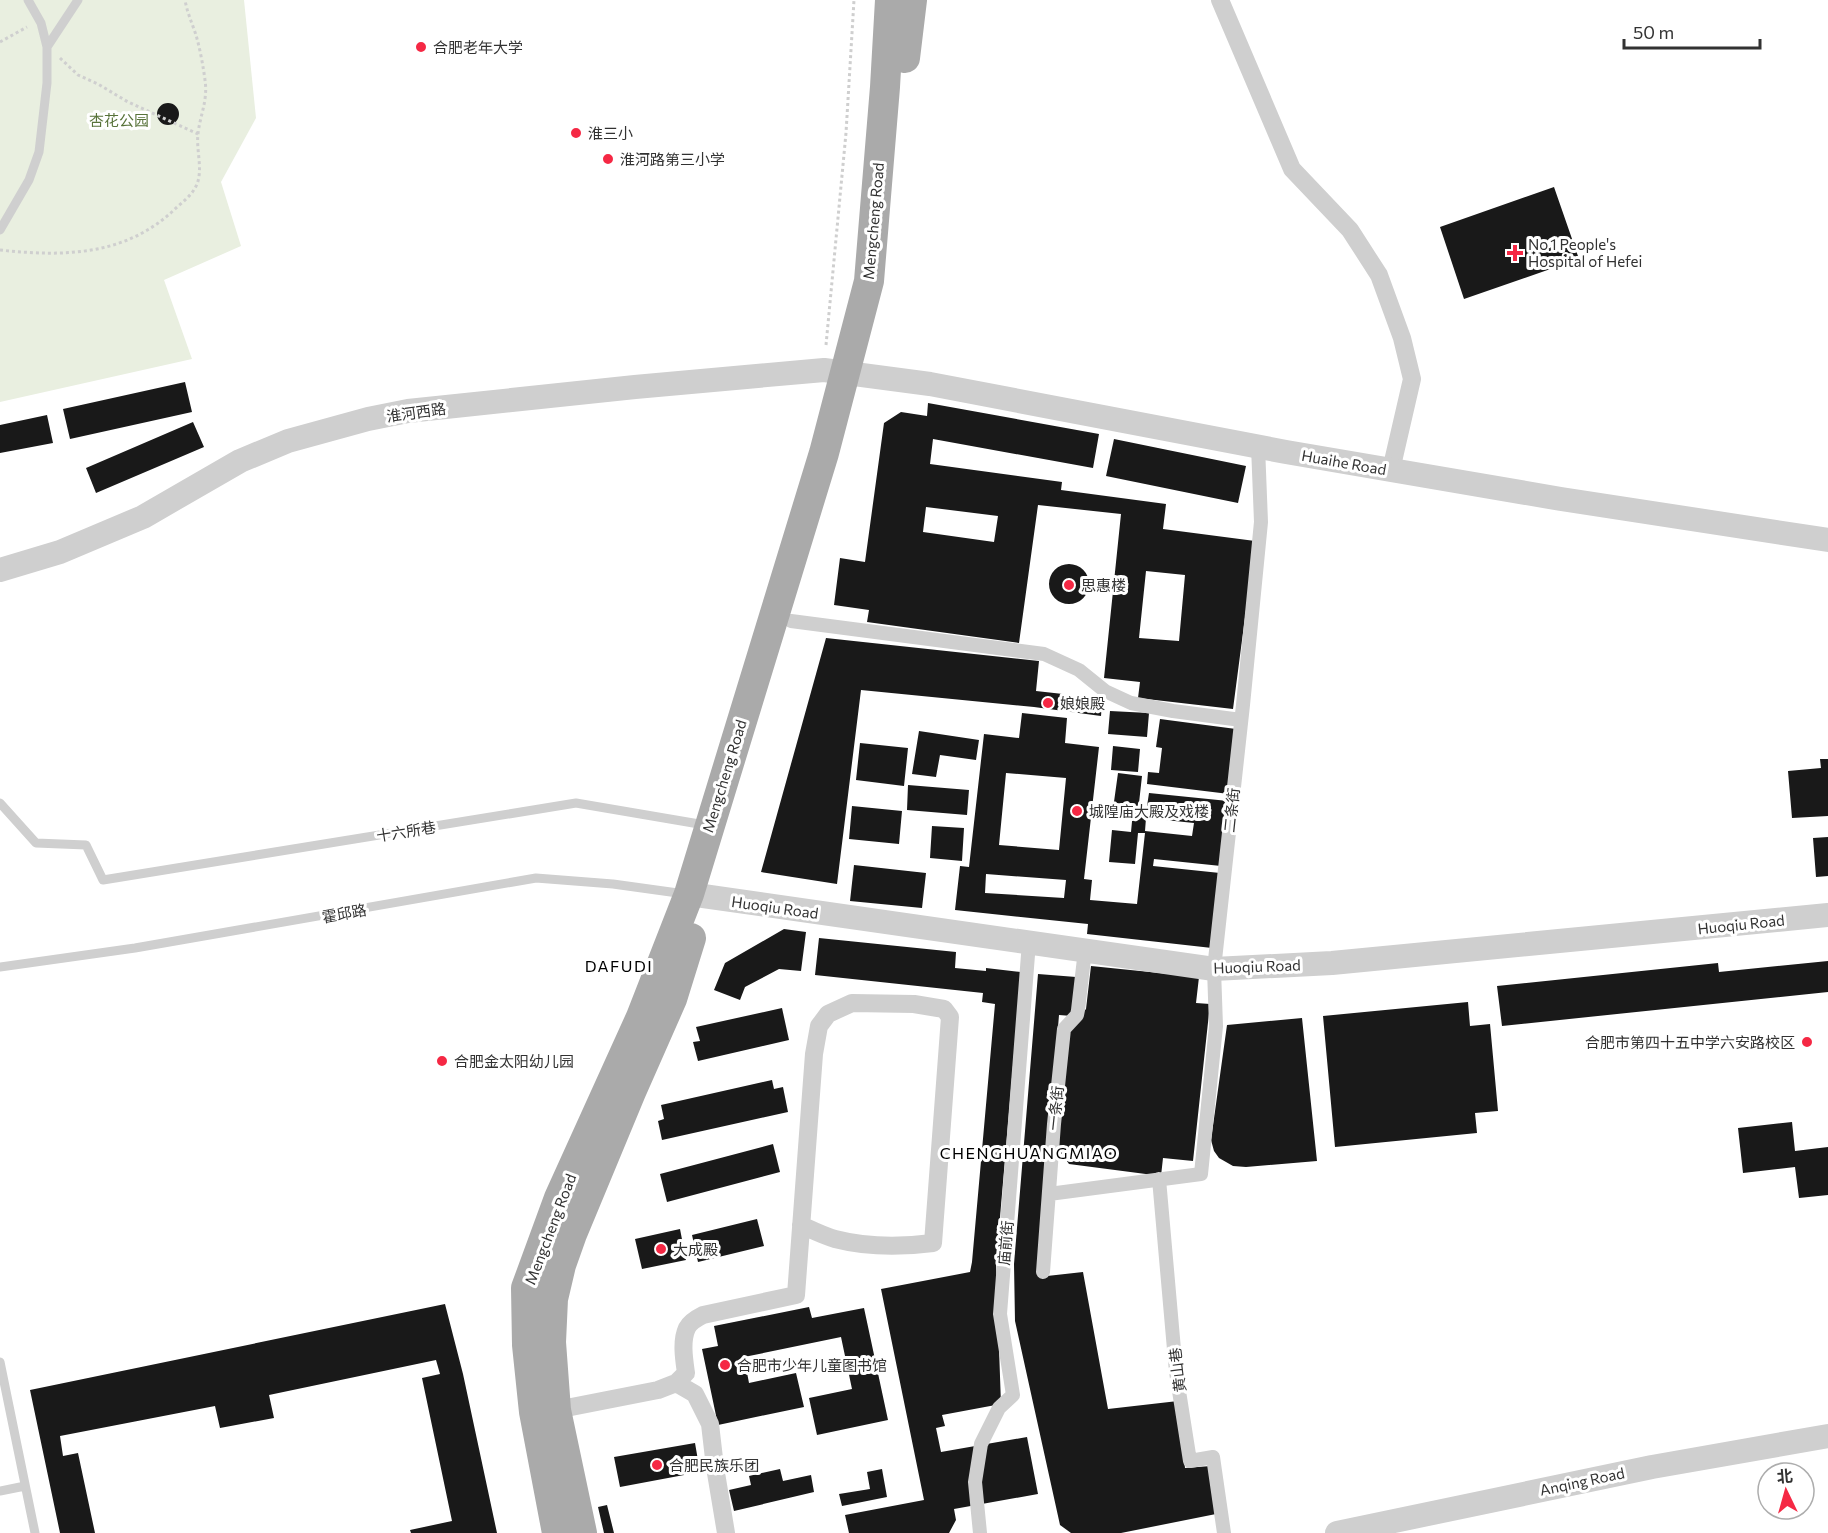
<svg xmlns="http://www.w3.org/2000/svg" width="1828" height="1533" font-family="Commissioner,'Noto Sans SC',sans-serif">
<style>
.green{fill:#e9efe0}
.building{fill:#191919;fill-rule:evenodd}
.lines{fill:none;stroke-linecap:round;stroke-linejoin:round}
.path{stroke:#cfcfcf;stroke-width:3;stroke-dasharray:3 3;stroke-linecap:butt}
.service{stroke:#cfcfcf;stroke-width:9}
.pedestrian{stroke:#cfcfcf;stroke-width:14}
.minor{stroke:#cfcfcf;stroke-width:18}
.tertiary{stroke:#cfcfcf;stroke-width:24}
.primary{stroke:#aaa;stroke-width:30}
.poi-dot{fill:#f52844;stroke:#fff;stroke-width:2}
.labels{text-anchor:middle;dominant-baseline:central;stroke-width:6;stroke-linejoin:round;paint-order:stroke}
.poi-label{font-size:15px;fill:#323232;stroke:#fff;text-anchor:start}
.park-label{font-size:15px;fill:#58733a;stroke:#fff}
.street-label{font-size:15px;fill:#323232;stroke:#fff}
.neighbourhood-label{font-size:16px;letter-spacing:1.5px;fill:#000;stroke:#fff}
</style>
<rect width="100%" height="100%" fill="#fff"/>
<!-- green -->
<path class="green" d="M0 0H244L256 118 221 182 241 246 164 280 192 359 0 402Z"/>
<!-- building -->
<path class="building" d="M157 114a11 11 0 1 1 22 0a11 11 0 1 1-22 0Z
M1554 187 1579 259 1464 299 1440 227Z
M185 382 192 412 70 439 63 409Z
M928 403 1099 434 1093 468 933 439 930 464 1062 482 1061 490 1166 504 1163 529 1255 541 1233 709 1138 698 1140 682 1104 678 1121 514 1038 505 1019 643 867 622 869 610 834 605 840 558 865 562 884 423 901 412 927 416ZM926 507 998 516 994 542 923 532ZM1146 571 1185 575 1179 641 1139 638Z
M47 415 53 443 0 453V425Z
M193 422 204 447 96 493 86 468Z
M1114 439 1246 466 1238 503 1106 476Z
M1049 584a20 20 0 1 1 40 0a20 20 0 1 1-40 0Z
M826 638 1039 661 1036 691 1063 694 1062 699 1102 704 1101 716 1034 707 861 690 837 884 761 872Z
M1110 711 1149 713 1147 737 1108 734Z
M1022 713 1067 718 1065 743 1099 747 1084 879 1092 880 1090 900 1137 904 1145 833H1138L1135 864 1109 862 1112 830 1131 832 1133 811 1113 809 1118 773 1142 776 1138 812 1146 813 1149 793 1228 801 1221 866 1154 859 1153 866 1220 873 1212 948 1087 934 1088 924 955 910 960 866 969 867 984 734 1019 738ZM1006 773 1066 778 1059 850 999 845ZM1146 818 1194 823 1192 836 1145 831ZM986 874 1066 880 1064 898 985 893Z
M1160 719 1236 729 1229 794 1147 784 1148 772 1159 773 1162 748 1156 747Z
M919 731 979 740 976 760 940 755 936 777 912 774Z
M860 743 908 748 904 786 856 780Z
M1113 746 1140 749 1138 772 1111 770Z
M1820 759H1828V816L1792 818 1788 771 1821 768Z
M908 785 969 790 967 815 907 810Z
M852 806 902 811 899 844 849 839Z
M932 826 964 828 962 861 930 858Z
M1828 837V876L1816 877 1813 838Z
M854 865 926 873 922 908 850 901Z
M784 929 806 932 801 971 779 969 745 987 740 1000 714 990 725 963Z
M819 938 956 952 955 968 986 971V968L1021 972 996 1264 1001 1404 942 1415 945 1426 936 1428 941 1452 1027 1437 1038 1494 954 1509 956 1520 949 1533H849L845 1515 924 1500 881 1289 970 1272 972 1262 995 1004 982 1002 983 993 815 975Z
M1828 961V992L1502 1026 1497 986 1718 963 1719 972Z
M1091 966 1199 977 1196 1003 1210 1004 1193 1161 1163 1158 1161 1176 1069 1164 1054 1143 1069 1028 1086 1009Z
M1038 974 1076 977 1072 1016 1059 1015 1038 1277 1083 1272 1108 1409 1178 1401 1185 1468 1211 1466 1216 1514 1121 1533H1071L1060 1525 1015 1321 1014 1264Z
M1468 1002 1470 1026 1490 1024 1498 1111 1475 1113 1477 1133 1335 1147 1323 1016Z
M782 1008 789 1040 698 1061 693 1042 700 1041 696 1027Z
M1302 1018 1317 1161 1246 1167 1233 1166 1219 1158 1214 1151 1211 1140 1227 1025Z
M772 1080 774 1089 783 1087 788 1112 662 1140 658 1121 664 1119 661 1105Z
M1792 1122 1795 1151 1828 1147V1195L1799 1198 1795 1167 1743 1173 1738 1128Z
M773 1144 780 1172 667 1202 660 1174Z
M757 1219 764 1246 698 1262 692 1235Z
M680 1229 686 1260 642 1269 635 1239Z
M445 1304 463 1374 497 1533H411L410 1530 452 1521 422 1378 440 1374 436 1360 269 1395 274 1418 220 1428 215 1406 60 1436 63 1456 78 1453 95 1533H60L30 1390Z
M809 1307 812 1318 864 1308 888 1420 817 1435 809 1398 852 1389 841 1337 744 1357 749 1383 796 1373 804 1407 718 1425 702 1349 718 1346 714 1326Z
M695 1443 700 1472 620 1487 614 1457Z
M780 1469 783 1481 811 1475 814 1492 734 1511 729 1490 751 1485 749 1476Z
M882 1469 887 1497 842 1506 839 1494 870 1489 867 1472Z
M607 1505 614 1533H604L598 1507Z"/>
<g class="lines">
<!-- path -->
<path class="path" d="M0 42 27 27
M60 58 78 75 98 84 128 102 198 134
M0 250C64 257 127 256 176 208 184 201 193 194 197 184 203 169 196 150 198 134 200 115 208 101 205 80 203 65 200 49 196 35 192 23 187 12 185 0
M826 345 846 133 854 0"/>
<!-- service -->
<path class="service" d="M28 0 41 23 47 47
M0 230 29 180 39 152 47 83V47L78 0
M0 803 36 843 86 845 103 880 576 803 705 825
M0 967 135 948 536 878 613 884 685 894
M0 1362 35 1533
M0 1491 25 1486"/>
<!-- pedestrian -->
<path class="pedestrian" d="M791 621 1044 654 1079 670 1105 691 1131 703 1173 711 1241 720
M1159 1179 1176 1372 1190 1461 1213 1457 1224 1533
M1049 1194 1201 1174 1216 1026 1214 969 1243 705 1261 522 1258 446
M1043 1272 1054 1124 1064 1029 1077 1015 1078 1010 1085 950
M980 1533 975 1482 981 1444 999 1408 1013 1395 1000 1314 1029 942"/>
<!-- minor -->
<path class="minor" d="M1220 0 1292 169 1350 230 1379 275 1402 338 1412 379 1391 470
M676 1383 695 1394 710 1424 715 1467 726 1533
M556 1410 658 1390 676 1383 686 1373C684 1359 681 1341 687 1328 690 1322 697 1318 703 1315L796 1295 814 1054 819 1026 828 1014 852 1003 914 1004 944 1009 950 1017 933 1243C902 1247 866 1247 835 1239 824 1236 812 1230 801 1225"/>
<!-- tertiary -->
<path class="tertiary" d="M0 570 60 552 143 517 240 461 288 441 368 419 408 411 635 387 824 370 930 384 1286 452 1561 499 1828 540
M689 894 1214 969 1332 963 1828 915
M1337 1533 1652 1467 1828 1436"/>
<!-- primary -->
<path class="primary" d="M905 58 912 0
M557 1533 534 1412 527 1345 526 1288 559 1198 641 1017 689 894 824 453 869 281 885 87 890 0
M582 1533 556 1410 551 1342 553 1299 561 1265 572 1234 631 1092 672 999 691 938"/>
</g>
<!-- markers -->
<g class="poi-dot">
<circle cx="421" cy="47" r="6"/>
<circle cx="576" cy="133" r="6"/>
<circle cx="608" cy="159" r="6"/>
<path d="M1512 244h6v6h6v6h-6v6h-6v-6h-6v-6h6z"/>
<circle cx="1069" cy="585" r="6"/>
<circle cx="1048" cy="703" r="6"/>
<circle cx="1077" cy="811" r="6"/>
<circle cx="1807" cy="1042" r="6"/>
<circle cx="442" cy="1061" r="6"/>
<circle cx="661" cy="1249" r="6"/>
<circle cx="725" cy="1365" r="6"/>
<circle cx="657" cy="1465" r="6"/>
</g>
<g class="labels">
<!-- poi labels -->
<g class="poi-label">
<text x="433" y="47">合肥老年大学</text>
<text x="588" y="133">淮三小</text>
<text x="620" y="159">淮河路第三小学</text>
<text x="1528" y="244">No.1 People's<tspan x="1528" dy="17">Hospital of Hefei</tspan></text>
<text x="1081" y="585">思惠楼</text>
<text x="1060" y="703">娘娘殿</text>
<text x="1089" y="811">城隍庙大殿及戏楼</text>
<text x="1795" y="1042" text-anchor="end">合肥市第四十五中学六安路校区</text>
<text x="454" y="1061">合肥金太阳幼儿园</text>
<text x="673" y="1249">大成殿</text>
<text x="737" y="1365">合肥市少年儿童图书馆</text>
<text x="669" y="1465">合肥民族乐团</text>
</g>
<!-- park labels -->
<g class="park-label">
<text x="119" y="120">杏花公园</text>
</g>
<!-- street labels -->
<g class="street-label">
<text transform="translate(873 221) rotate(-85)">Mengcheng Road</text>
<text transform="translate(416 412) rotate(-8)">淮河西路</text>
<text transform="translate(1344 462) rotate(10)">Huaihe Road</text>
<text transform="translate(724 776) rotate(-73)">Mengcheng Road</text>
<text transform="translate(1231 810) rotate(-84)">二条街</text>
<text transform="translate(406 831) rotate(-9)">十六所巷</text>
<text transform="translate(775 907) rotate(8)">Huoqiu Road</text>
<text transform="translate(344 913) rotate(-10)">霍邱路</text>
<text transform="translate(1741 924) rotate(-6)">Huoqiu Road</text>
<text transform="translate(1257 966) rotate(-2)">Huoqiu Road</text>
<text transform="translate(1055 1108) rotate(-84)">一条街</text>
<text transform="translate(550 1229) rotate(-69)">Mengcheng Road</text>
<text transform="translate(1005 1243) rotate(-85)">庙前街</text>
<text transform="translate(1177 1370) rotate(-97)">黄山巷</text>
<text transform="translate(1582 1481) rotate(-12)">Anqing Road</text>
</g>
<!-- neighbourhood labels -->
<g class="neighbourhood-label">
<text x="619" y="965">DAFUDI</text>
<text x="1029" y="1152">CHENGHUANGMIAO</text>
</g>
</g>
<!-- north arrow -->
<g transform="translate(1786 1491) rotate(355)"><circle r="28" fill="#ffffff" stroke="#adadad" stroke-width="1.5"/>
<path d="M0-4.5L10 22L0 15L-10 22Z" fill="#f52844"/>
<text y="-9" font-size="16" font-weight="bold" text-anchor="middle" fill="#323232">北</text>
</g>
<!-- scale -->
<path d="M1624 39v9h136v-9" fill="none" stroke="#323232" stroke-width="3"/>
<text x="1633" y="39" font-size="18" fill="#323232" stroke="#ffffff" stroke-width="4.5" paint-order="stroke">50 m</text>
</svg>
